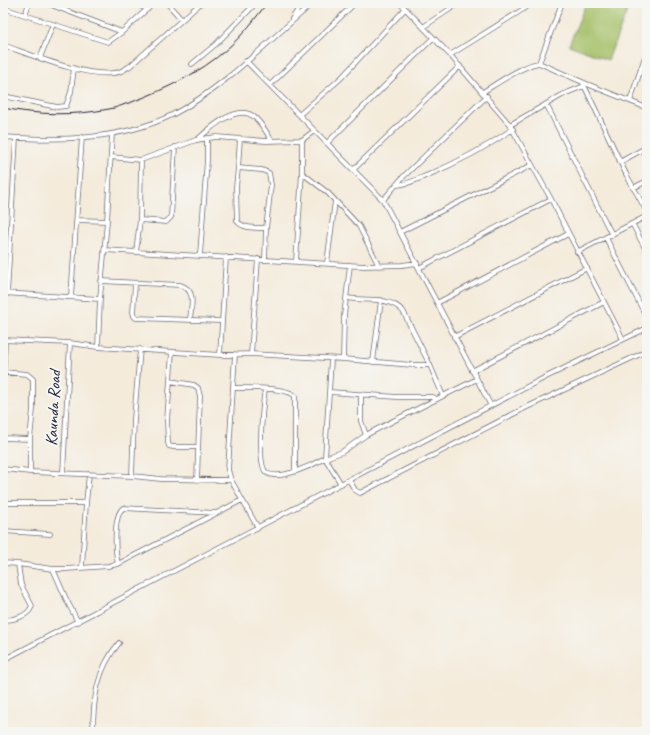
<svg xmlns="http://www.w3.org/2000/svg" width="650" height="735" font-family="Caveat,sans-serif">
<style>
.green{fill:#a4bf66;stroke:#637050}
.lines{fill:none;stroke-linecap:round;stroke-linejoin:round}
.street-casing{stroke:#6c6873;stroke-width:5.5}
.street{stroke:#fff;stroke-width:4}
.rail{stroke:#22223b;stroke-width:1}
.labels{text-anchor:middle;dominant-baseline:central;stroke-width:4;stroke-linejoin:round;paint-order:stroke}
.street-label{font-size:17px;fill:#22223b;stroke:#f6f6f2}
</style>
<rect width="100%" height="100%" fill="#f6f6f2"/>
<filter id="ink" filterUnits="userSpaceOnUse"><feTurbulence type="fractalNoise" baseFrequency=".025" numOctaves="2"/><feDisplacementMap in="SourceGraphic" scale="8" xChannelSelector="R" yChannelSelector="G"/><feConvolveMatrix kernelMatrix="1 2 1 2 8 2 1 2 1" color-interpolation-filters="sRGB"/></filter>
<filter id="wash" filterUnits="userSpaceOnUse"><feTurbulence type="fractalNoise" baseFrequency=".012" numOctaves="4" result="noise"/><feDisplacementMap in="SourceGraphic" scale="16" xChannelSelector="R" yChannelSelector="G"/><feGaussianBlur stdDeviation="0.9" result="paint"/><feColorMatrix in="noise" values="0 0 0 0 0 0 0 0 0 0 0 0 0 0 0 0 0 1.4 0 .05"/><feComposite in="paint" operator="in"/></filter>
<g filter="url(#wash)">
<rect width="100%" height="100%" fill="#f4ebdb"/>
<!-- green -->
<path class="green" d="M586 3H621L629 6 608 60 569 45Z"/>
</g>
<g filter="url(#ink)">
<g class="lines">
<!-- street casing -->
<g class="street-casing">
<path id="street" d="M46 3 122 32
M132 3 148 9
M167 3 182 20
M400 3 450 55 510 125 551 199 623 339
M3 8 108 42 122 32 154 3
M25 15 29 3
M292 19 302 3
M423 27 459 3
M3 45C32 55 84 77 114 73 120 73 125 69 130 66L201 3
M450 55 533 3
M40 58 53 24
M246 61 383 200 491 406
M539 63 562 3
M192 64 216 44 256 3
M583 83 626 174 647 212
M270 85 355 3
M483 92C496 84 525 64 539 63L587 84 647 108
M3 96 57 107 66 106 71 92 74 68
M630 101 647 51
M546 104 612 235
M299 115 341 78 405 9
M510 125 564 94 584 86
M314 131 302 140V173L328 193 359 226 379 266
M3 137C59 141 121 140 172 115 222 89 263 46 305 10L310 3
M240 138 238 168 262 170 269 173 271 185 266 228 265 260
M197 140C209 129 236 104 253 116 261 122 267 133 272 141
M327 143 433 38
M111 157 141 160 196 140 216 137 266 141 302 140
M620 162 647 147
M238 168 236 187 237 221C243 229 257 228 266 228
M353 170 460 66
M396 185C407 185 418 179 428 175 459 162 485 148 513 129
M633 188 647 181
M383 200 403 177 487 96
M77 220 107 221
M140 220 141 160
M633 225 647 252
M400 232 532 165
M606 238 647 318
M104 250 364 266 402 265 417 263
M136 252 140 220 166 222 171 217 175 147
M577 252 647 216
M200 255 207 160V138
M296 261 302 173
M327 263 335 201
M419 268 551 199
M101 281 180 285C197 290 191 306 190 320
M135 284 133 312 134 316 136 318 221 321
M3 293 100 299
M7 294 16 138
M71 297 82 137
M347 298C367 302 387 295 403 311L430 365 443 396
M437 303 568 234
M454 337 587 268
M3 340 70 343 98 347 220 355 251 354 343 359 412 365H430
M98 347 100 299 107 221 112 134
M172 352 167 421 168 443 169 446 173 447H197
M235 354 228 470 231 480 258 528
M251 354 258 259
M220 355 226 257
M343 359 344 316 350 265
M373 362 381 300
M472 371 604 302
M3 372 27 374 33 379V409L30 439V472
M170 381 194 385 198 388 200 396 197 480
M3 384 5 340
M233 388C246 388 287 387 295 396V471
M265 389C263 402 256 467 267 473 280 481 313 465 325 458L331 359
M330 392 397 397H433L436 399
M361 394V421L366 435
M3 436 5 438 30 439
M3 469 30 472 132 476 161 479 231 480
M63 473 70 343
M132 476 134 419 140 349
M349 480 355 490 360 493 525 408 647 351
M341 484 325 458 342 452 366 435 391 422 477 379
M3 503H86
M3 531 50 534
M3 563 18 564 53 569H66L108 566 118 564 242 500
M118 564C115 552 113 516 123 508L216 513
M82 567 86 503 89 474
M53 569 67 601 78 622
M3 620C13 620 28 617 32 606L21 585 18 564
M3 660 544 378 647 328
M93 732C93 699 97 669 119 643"/>
</g>
<!-- street -->
<use href="#street" class="street"/>
<!-- rail -->
<path class="rail" d="M3 108C38 115 73 116 109 109 117 108 124 104 132 102 166 89 200 73 227 49 243 35 255 19 267 3"/>
</g>
</g>
<g class="labels">
<!-- street labels -->
<g class="street-label">
<text transform="translate(53 408) rotate(-87)">Kaunda Road</text>
</g>
</g>
<!-- margin -->
<rect width="650" height="735" fill="none" stroke="#f6f6f2" stroke-width="16"/>
</svg>
